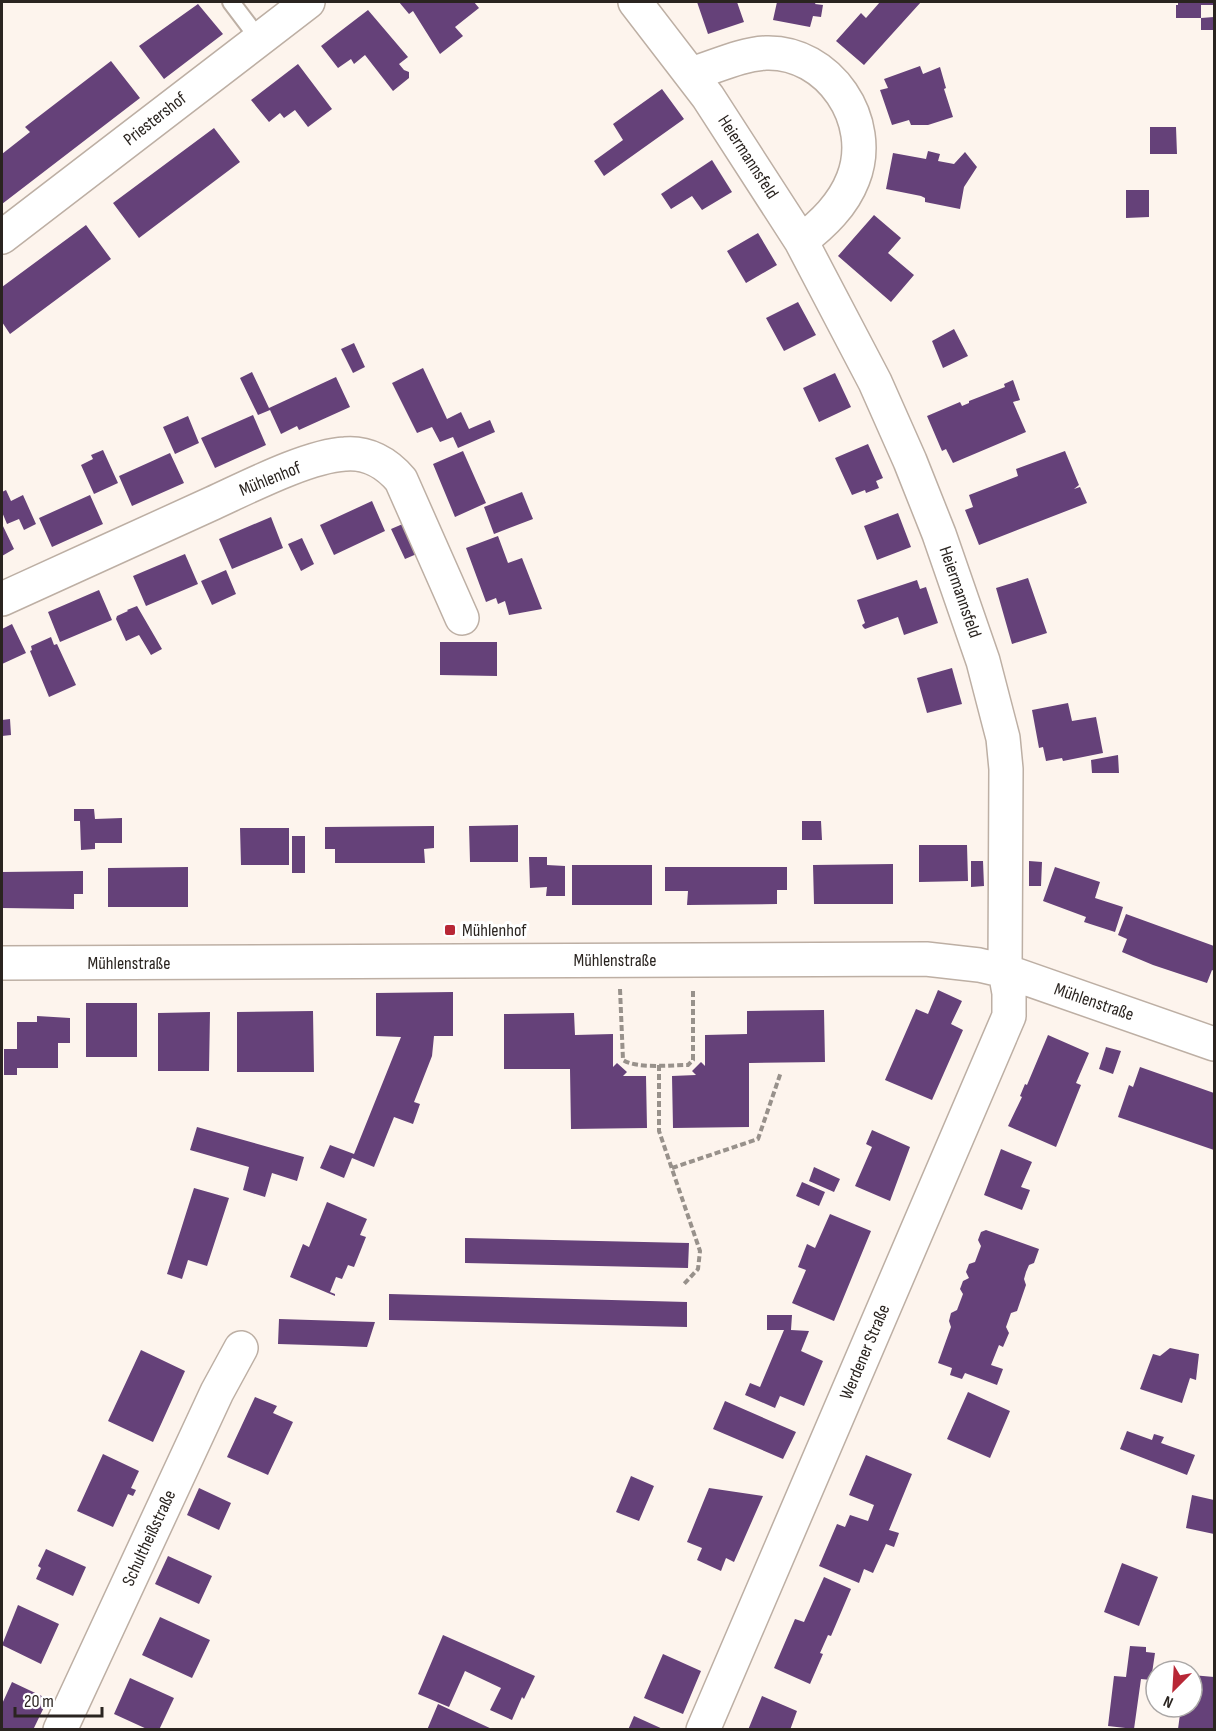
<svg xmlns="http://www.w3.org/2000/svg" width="1216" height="1731" font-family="'Sofia Sans Condensed',sans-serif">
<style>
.building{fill:#654179}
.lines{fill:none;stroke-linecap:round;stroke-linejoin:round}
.service-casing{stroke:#bdafa4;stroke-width:20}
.minor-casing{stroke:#bdafa4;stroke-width:36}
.path{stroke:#98918b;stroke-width:4;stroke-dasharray:6 3;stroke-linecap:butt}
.service{stroke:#fff;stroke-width:16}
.minor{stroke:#fff;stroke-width:33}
.poi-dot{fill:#b82736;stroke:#fff;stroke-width:2}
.labels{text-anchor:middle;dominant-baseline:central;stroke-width:6;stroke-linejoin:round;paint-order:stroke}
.street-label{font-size:18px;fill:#2a2420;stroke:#fff}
.poi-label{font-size:18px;fill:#2a2420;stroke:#fff;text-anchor:start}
</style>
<rect width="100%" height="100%" fill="#fdf4ed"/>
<!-- building -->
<path class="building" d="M399 2H474L479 8 455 27 463 36 440 54 413 11 409 14Z
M697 2H737L744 22 708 34Z
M777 2H816L815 4 823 5 821 17 813 16 810 27 773 20Z
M880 2H921L864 65 836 41 861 13 866 18Z
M1178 2H1214V5H1201V18H1176V5H1178Z
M198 4 223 34 164 79 139 46Z
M368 10 408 57 399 64 404 70 409 72V78L393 91 365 55 354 64 351 59 338 68 321 46Z
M1214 17V30H1201V18Z
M111 61 140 98 2 204V154L30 132 25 127Z
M298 64 332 109 308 127 295 110 284 118 280 113 269 122 251 100Z
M920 66 923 74 940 67 946 88 944 89 953 117 928 125H911L909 120 892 125 880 90 888 88 884 79Z
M662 89 684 119 604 176 594 161 623 140 613 124Z
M1150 127H1176L1177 154H1150Z
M214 128 240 162 139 238 113 203Z
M928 151 940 154 938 161 954 164 965 152 977 167 964 187 960 209 925 202V198L921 196 886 189 893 153 926 159Z
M712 160 732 192 702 210 692 196 671 209 661 194Z
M1126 190H1149V217L1126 218Z
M874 215 901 238 888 253 914 275 891 302 838 256Z
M86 225 111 259 10 334 2 322V287Z
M758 233 777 265 746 283 727 251Z
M798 302 816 335 784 351 766 318Z
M954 329 968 356 943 368 932 341Z
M354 343 365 367 353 373 341 349Z
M423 368 447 419 461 412 469 429 490 420 495 432 458 448 453 437 440 442 432 427 417 433 392 383Z
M252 372 269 408 336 377 350 407 299 430 297 426 281 434 270 410 258 415 240 378Z
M835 373 851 407 819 422 803 388Z
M1013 380 1020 400 1013 402 1026 432 953 463 946 449 942 451 927 416 960 402 962 406 969 403V401L1005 387 1004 384Z
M253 415 266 445 215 468 201 438Z
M188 416 199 443 175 454 163 427Z
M868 444 883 478 876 481 879 488 866 493 865 490 852 495 835 458Z
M103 450 118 483 94 494 81 465 93 459 91 455Z
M463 451 486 503 455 517 433 464Z
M1065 451 1079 485 1074 489 1080 487 1087 503 979 545 965 510 973 507 969 495 1018 476 1016 469Z
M170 453 184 483 132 506 119 476Z
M6 490 11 501 23 495 36 524 24 530 19 519 7 524 2 512V492Z
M522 492 533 519 494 534 484 507Z
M90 495 103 524 52 547 39 518Z
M372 501 385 531 334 555 320 525Z
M898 513 911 547 877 560 864 526Z
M271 517 283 548 232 569 219 539Z
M405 523 419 553 405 559 391 529Z
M2 524 14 549 2 556Z
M498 536 508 563 522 558 542 609 509 615 505 601 498 604 496 598 486 602 466 548Z
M302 538 314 564 301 571 288 544Z
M185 554 198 584 146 606 133 576Z
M226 570 236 594 212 605 201 581Z
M1028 578 1047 633 1012 644 996 588Z
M917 580 920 589 926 587 938 623 904 635 898 617 865 629 863 627 862 625 865 623 857 600Z
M99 590 112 620 60 642 48 612Z
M137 606 162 649 151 655 139 635 126 641 116 619 117 616 128 611 127 610Z
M12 624 26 653 2 664V629Z
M51 637 54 645 57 644 76 685 49 697 30 651 32 650 31 646Z
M440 642H497V676L440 675Z
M952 668 962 704 927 713 917 678Z
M1068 703 1072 721 1096 717 1103 753 1063 761 1062 758 1046 761 1043 747 1039 748 1032 710Z
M10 719 11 735 2 736V720Z
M1118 755 1119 773H1092L1091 760Z
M74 809H94L95 819 122 818V843H95V849L81 850 80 821H74Z
M802 821H821L822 840H802Z
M518 825V862H470L469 826Z
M434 826V848L424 849 425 863H335V849H325V827Z
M240 828H289V865H241Z
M292 836H305V873H292Z
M919 845H967L968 881 919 882Z
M529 857H547V865L565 866V896H546L547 887 530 888Z
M971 861H983L984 886 971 887Z
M1029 861 1042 862 1041 886H1029Z
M893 864V904H814L813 865Z
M572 865H652V905H572Z
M188 867V907H108V868Z
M665 867H787V890H777V904L687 905 688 891H665Z
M1055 867 1100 882 1095 898 1123 907 1115 932 1084 922 1086 917 1043 901Z
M83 871V894H74V909L2 908V872Z
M1126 914 1214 946V971L1212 970 1207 983 1153 965 1122 952 1127 939 1118 935Z
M938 990 962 1001 951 1024 963 1030 932 1100 885 1080 916 1009 928 1014Z
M453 992V1036H434L432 1056 414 1102 420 1104 413 1124 394 1117 374 1167 352 1158 344 1178 320 1168 330 1145 354 1154 401 1037 376 1036V993Z
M86 1003H137V1057H86Z
M824 1010 825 1062 749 1063V1127L673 1128 672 1076 696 1075 692 1071 701 1062 705 1066V1035L747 1034V1011Z
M313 1011 314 1072H237V1012Z
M210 1012 209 1071H158V1013Z
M574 1013 575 1035 613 1034V1067L617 1063 627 1072 623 1076H646L647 1128 571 1129 570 1069H504V1014Z
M37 1016 70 1018V1043H58V1068H17V1075H4V1049H17V1022H37Z
M1048 1035 1089 1053 1076 1083 1081 1085 1056 1147 1008 1126 1022 1097 1020 1096 1025 1084 1027 1085Z
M1106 1047 1121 1051 1113 1074 1099 1069Z
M1140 1067 1214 1093V1150L1118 1117 1129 1085 1133 1087Z
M197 1127 304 1157 297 1181 272 1173 265 1197 243 1190 249 1167 190 1150Z
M872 1130 910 1147 890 1201 855 1186 872 1147 866 1144Z
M1001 1149 1032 1162 1021 1187 1030 1190 1022 1210 984 1195Z
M814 1167 840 1179 834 1192 809 1181Z
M802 1182 825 1192 819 1206 796 1196Z
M194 1188 229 1198 207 1266 188 1260 182 1279 167 1274Z
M327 1202 367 1219 360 1235 366 1237 354 1267 348 1265 342 1279 336 1277 330 1292 335 1294V1296L290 1277 303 1244 309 1247Z
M830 1214 871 1231 834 1321 792 1303 806 1270 798 1267 807 1244 815 1248Z
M986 1230 1039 1249 1034 1263 1029 1265 1026 1272 1024 1279 1026 1285 1017 1311 1011 1313 1006 1327 1009 1333 1003 1347 999 1345 991 1365 1003 1369 997 1385 965 1373 962 1379 950 1375 952 1368 938 1363 951 1327 949 1321 951 1313 957 1310 963 1294 960 1289 963 1281 969 1278 966 1272 969 1264 975 1262 981 1246 978 1240 981 1232Z
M465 1238 689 1243 688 1268 465 1263Z
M389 1294 687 1302V1327L389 1320Z
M767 1315H792L791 1330 809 1331 801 1351 823 1361 804 1406 780 1396 775 1408 745 1395 750 1383 760 1387 784 1330H767Z
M279 1319 375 1322 367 1347 342 1346 278 1344Z
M1170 1348 1199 1354 1196 1380 1190 1378 1182 1403 1140 1389 1153 1354 1160 1356Z
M141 1350 185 1371 153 1442 108 1421Z
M968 1392 1010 1411 990 1458 947 1439Z
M255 1397 277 1406 273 1413 293 1422 268 1475 227 1457Z
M725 1401 796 1432 783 1459 713 1429Z
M1127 1431 1152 1440 1154 1434 1164 1437 1161 1443 1195 1455 1187 1475 1120 1449Z
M103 1454 139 1471 131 1488 136 1490 133 1496 128 1494 113 1527 77 1511Z
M866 1455 912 1474 889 1530 899 1533 894 1547 886 1544 873 1573 864 1569 859 1583 819 1566 837 1524 845 1527 850 1515 868 1521 874 1505 849 1495Z
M631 1476 654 1486 639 1521 616 1512Z
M199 1488 231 1503 219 1530 187 1515Z
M709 1488 763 1496 734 1562 726 1558 721 1571 697 1560 702 1548 687 1542Z
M1192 1495 1214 1500V1534L1186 1528Z
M46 1549 86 1567 73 1596 36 1579 41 1568 38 1566Z
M168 1556 212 1576 199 1604 155 1584Z
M1122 1563 1158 1577 1139 1626 1104 1612Z
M824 1577 851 1589 831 1636 828 1635 820 1653 823 1654 810 1684 774 1668 795 1619 804 1622Z
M18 1605 59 1624 41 1664 2 1645Z
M160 1617 210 1640 192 1678 142 1655Z
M443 1635 535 1676 524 1699 522 1697 512 1720 490 1710 501 1688 465 1671 449 1707 418 1694Z
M1130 1646 1146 1647V1652L1155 1653 1151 1680 1141 1679 1134 1729 1108 1726 1114 1676 1126 1677Z
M663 1654 701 1671 683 1714 644 1698Z
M1192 1675 1214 1677V1730L1178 1729 1181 1707H1192Z
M130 1678 174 1698 159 1730H149L114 1714Z
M12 1682 48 1699 33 1730H2V1704Z
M762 1696 797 1711 790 1730H748Z
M438 1704 494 1730H427Z
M634 1716 665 1730H628Z"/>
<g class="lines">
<!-- service casing -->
<g class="service-casing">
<path id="service" d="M231 2 259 39"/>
</g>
<!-- minor casing -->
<g class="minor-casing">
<path id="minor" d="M635 2 708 97 801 241 875 382 910 461 939 534 983 661 1003 738 1006 769 1005 971 1009 993V1016L703 1730
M691 74C715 67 741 54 766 53 829 51 876 121 853 179 843 205 823 224 801 241
M2 237 308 2
M2 599C72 567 143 535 213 503 248 487 308 456 345 454 367 452 387 463 401 480L462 618
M2 963 926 959 979 965 1005 971 1214 1044
M60 1730 217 1392 241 1348"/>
</g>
<!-- path -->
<path class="path" d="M620 989 623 1060C637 1069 670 1065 688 1065L693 1060V991
M659 1065V1131L700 1251 698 1269 684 1284
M672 1168 758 1139 781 1072"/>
<!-- service -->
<use href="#service" class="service"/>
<!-- minor -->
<use href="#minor" class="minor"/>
</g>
<!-- markers -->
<rect class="poi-dot" x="444" y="924" width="12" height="12" rx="3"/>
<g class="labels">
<!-- street labels -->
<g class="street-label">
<text transform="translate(155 119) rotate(-38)">Priestershof</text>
<text transform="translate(748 157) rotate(57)">Heiermannsfeld</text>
<text transform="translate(270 479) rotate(-22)">Mühlenhof</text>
<text transform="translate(960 592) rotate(71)">Heiermannsfeld</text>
<text x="615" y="960">Mühlenstraße</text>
<text x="129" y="963">Mühlenstraße</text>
<text transform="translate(1094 1002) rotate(19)">Mühlenstraße</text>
<text transform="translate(865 1352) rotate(-67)">Werdener Straße</text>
<text transform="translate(149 1538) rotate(-65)">Schultheißstraße</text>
</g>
<!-- poi labels -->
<g class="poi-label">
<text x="462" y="930">Mühlenhof</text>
</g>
</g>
<!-- border -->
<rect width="1216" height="1731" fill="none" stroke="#2a2420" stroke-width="6"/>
<!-- north arrow -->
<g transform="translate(1174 1689) rotate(204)"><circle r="28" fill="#ffffff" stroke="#aaa7a6" stroke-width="1.5"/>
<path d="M0-4.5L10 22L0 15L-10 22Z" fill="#b82736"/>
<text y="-9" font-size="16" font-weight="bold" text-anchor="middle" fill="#2a2420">N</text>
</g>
<!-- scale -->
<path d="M15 1707v9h87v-9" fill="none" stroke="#2a2420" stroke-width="3"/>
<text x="24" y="1707" font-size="18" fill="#2a2420" stroke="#ffffff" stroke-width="4.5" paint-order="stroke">20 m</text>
</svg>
